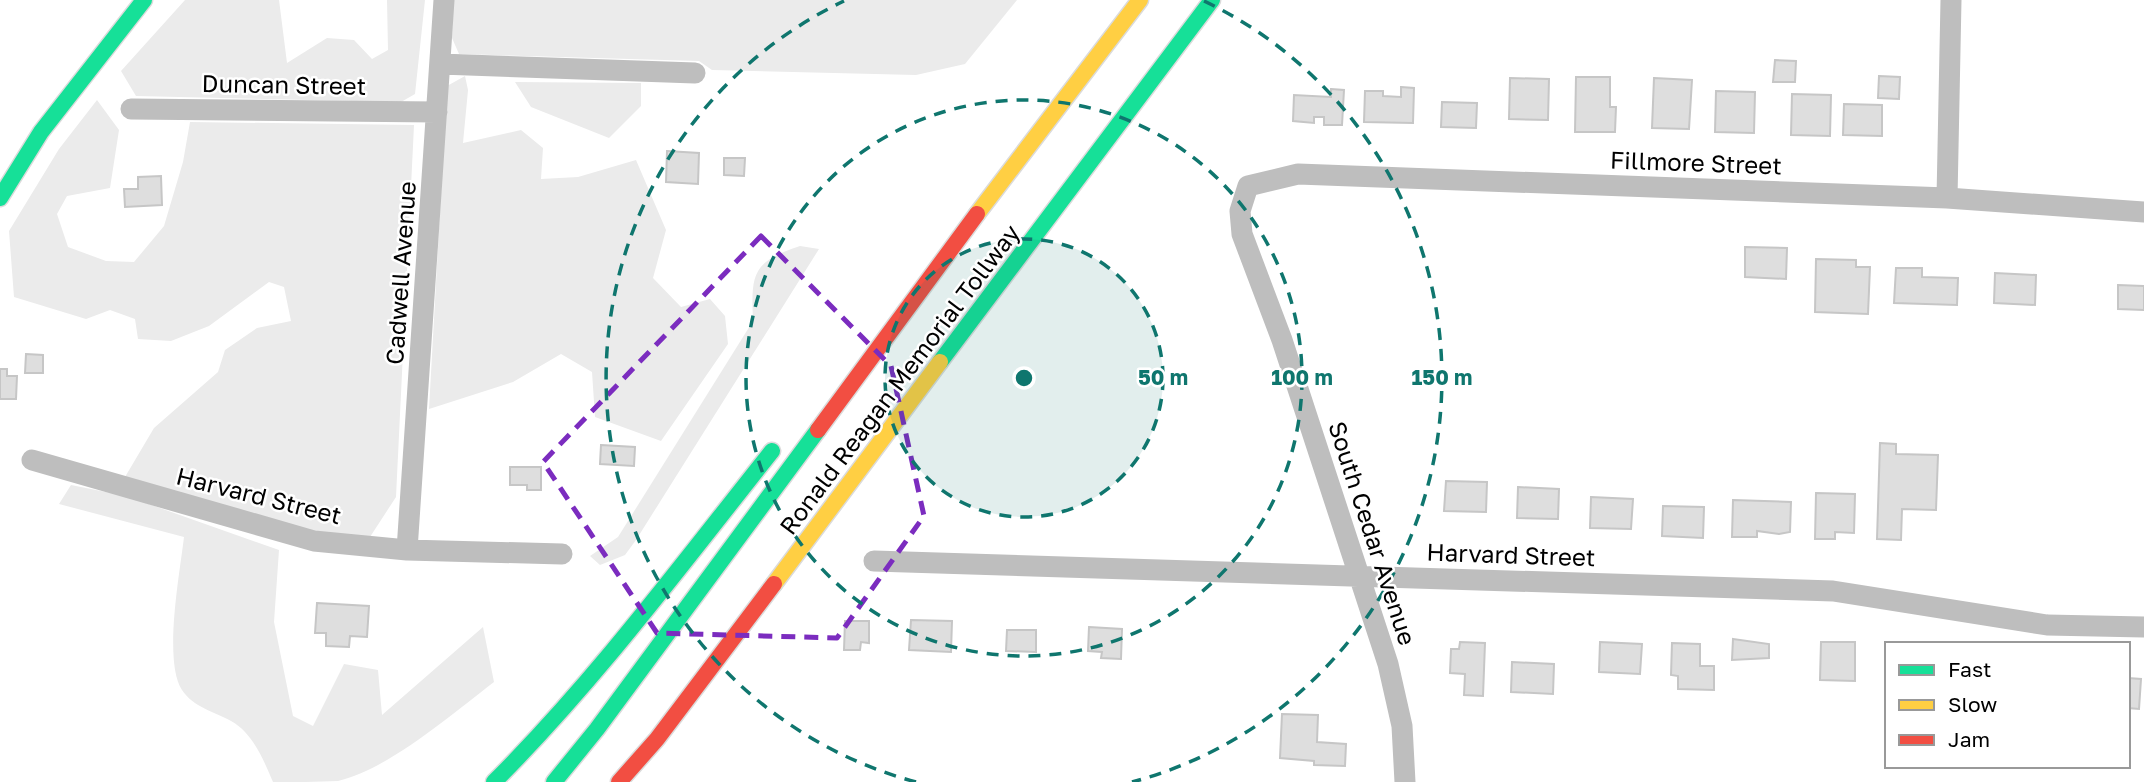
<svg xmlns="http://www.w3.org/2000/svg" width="2144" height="782" font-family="'Golos Text',sans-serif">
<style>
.green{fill:#ebebeb}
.building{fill:#dedede;stroke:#c6c6c6;stroke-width:2}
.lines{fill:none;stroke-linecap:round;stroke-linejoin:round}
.fast-casing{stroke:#dbdbdb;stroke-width:19}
.slow-casing{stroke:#dbdbdb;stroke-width:19}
.jam-casing{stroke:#dbdbdb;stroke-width:19}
.street{stroke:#bebebe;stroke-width:21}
.fast{stroke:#16e098;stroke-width:16}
.slow{stroke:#ffcf43;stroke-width:16}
.jam{stroke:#f24e42;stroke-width:16}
.marked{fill:none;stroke:#7b2cbf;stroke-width:5;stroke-dasharray:14 9;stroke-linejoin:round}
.ring{fill:none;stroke:#0f766e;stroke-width:3.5;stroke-dasharray:12 9}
.labels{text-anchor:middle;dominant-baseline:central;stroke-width:5;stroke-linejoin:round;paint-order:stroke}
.street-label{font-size:24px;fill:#000;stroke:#fff}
.centre{fill:#0f766e;stroke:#fff;stroke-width:3.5}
.ring-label{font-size:21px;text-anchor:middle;font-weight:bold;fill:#0f766e;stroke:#fff;stroke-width:5;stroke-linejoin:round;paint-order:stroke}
</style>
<rect width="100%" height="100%" fill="#fff"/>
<!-- green -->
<path class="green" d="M185 0H279L287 63 327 38 354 40 372 59 388 50 387 0H425L415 94 401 102 136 96 121 71Z
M453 0H1017L965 64 916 75 712 70 699 61 459 54 452 38Z
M465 76 468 90 463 143 521 130 543 148 541 179 578 177 636 160 666 230 653 278 681 307 710 299 725 316 728 344 661 441 595 417 592 372 561 354 513 382 429 409 447 86Z
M515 82 641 83V106L609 138 531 107Z
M97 100 119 130 110 188 67 196 57 214 68 247 106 261 134 262 164 226 183 162 190 122 414 125 396 497 370 537 310 533 125 477 154 428 218 372 225 350 257 328 291 321 284 287 269 282 209 326 171 341 138 339 135 319 110 310 86 319 14 297 9 231 59 149Z
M800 246 819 249 636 540 625 555 600 565 590 556 618 537 753 321C751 273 752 262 800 246Z
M71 485 126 496 279 550 274 622 293 716 313 726 344 664 378 670 382 715 483 627 494 682C452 714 389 769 338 781 318 782 293 782 273 782 264 761 253 733 231 721 215 712 193 707 182 690 163 661 180 572 184 537L59 504Z"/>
<!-- building -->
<path class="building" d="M1775 60 1796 61 1795 82H1773Z
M1879 76 1900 77 1899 99 1878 98Z
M1576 77H1610V107H1616L1615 132H1575Z
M1510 78 1549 79 1548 120 1509 119Z
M1654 78 1692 80 1689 129 1652 128Z
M1401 87 1414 88 1413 123 1364 122 1365 91H1383V96L1401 97Z
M1331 89 1344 90 1342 125H1324V117H1314V123L1293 121 1294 95 1331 97Z
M1716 91 1755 92 1754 133 1715 132Z
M1792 94 1831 95 1830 136 1791 135Z
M1442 102 1477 103 1476 128 1441 127Z
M1844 104 1882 105V136L1843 135Z
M667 151 699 153 698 184 666 182Z
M724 158H745L744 176 724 175Z
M161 176 162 205 125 207 124 189H138V177Z
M1745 247 1787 248 1786 279 1745 277Z
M1816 259 1856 260V267H1870L1868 314 1815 312Z
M1896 268H1922V277L1958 278 1957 305 1894 303Z
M1995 273 2036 275 2035 305 1994 303Z
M2118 285 2144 286V310L2118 309Z
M26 354 43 355V373H25Z
M0 369H7V376H17L16 399H0Z
M1880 443 1896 444V454L1938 455 1936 510 1902 509 1901 540 1877 539Z
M601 445 635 447 634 466 600 464Z
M510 467H541V490H527V485H510Z
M1446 481 1487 482 1486 512 1444 511Z
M1518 487 1559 489 1558 519 1517 518Z
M1816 493 1855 494 1854 533 1835 532V539H1815Z
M1591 497 1633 499 1631 529 1590 528Z
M1733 500 1791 502 1790 532 1779 534 1757 531V537H1732Z
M1663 506 1704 507 1703 538 1662 536Z
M317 603 369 606 367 637 350 636 349 647 326 646V633H315Z
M911 620 952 621 951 652 909 650Z
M845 621H869V643L861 642 860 650H844Z
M1089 627 1122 629 1121 659 1101 658 1102 652 1088 651Z
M1007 630H1036V652L1006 651Z
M1733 639 1769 644V658L1732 660Z
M1460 642 1485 643 1483 696 1464 695 1465 674 1450 673 1451 649H1459Z
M1600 642 1642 644 1640 674 1599 672Z
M1821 642H1855V681L1820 680Z
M1672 643 1700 644V666H1714V690L1678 689V676L1671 675Z
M1512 662 1554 664 1553 694 1511 692Z
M2128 678 2141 679 2139 709 2128 708Z
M1282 714 1318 715 1317 742 1346 744 1345 766 1314 765V761L1280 758Z"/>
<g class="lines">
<!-- fast casing -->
<g class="fast-casing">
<path id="fast" d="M0 198 41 132 144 0
M940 362 1212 0
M494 782C596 680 682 564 772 451
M554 782 597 729 818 430"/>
</g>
<!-- slow casing -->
<g class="slow-casing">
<path id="slow" d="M977 214 1140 0
M774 584 940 362"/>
</g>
<!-- jam casing -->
<g class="jam-casing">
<path id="jam" d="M818 430 977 214
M619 782 657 739 774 584"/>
</g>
<!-- street -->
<path class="street" d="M440 64 695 73
M131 109 437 112
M1947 198 1951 0
M32 460 314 541 407 550 562 554
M407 550 444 0
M874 561 1833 591 2047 625 2144 627
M1405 782 1402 726 1388 664 1282 340 1242 234 1240 211 1248 186 1298 174 1947 198 2144 212"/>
<!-- fast -->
<use href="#fast" class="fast"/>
<!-- slow -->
<use href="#slow" class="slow"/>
<!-- jam -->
<use href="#jam" class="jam"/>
</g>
<!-- marked area -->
<path class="marked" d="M761 236 891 366 924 516 837 638 657 633 543 462Z"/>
<!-- distance rings -->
<circle cx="1024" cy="378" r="139" fill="#0f766e" fill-opacity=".12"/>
<g class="ring">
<circle cx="1024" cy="378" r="139"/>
<circle cx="1024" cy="378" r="278"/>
<path d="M916 782A418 418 0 0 1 844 1M1204 1A418 418 0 0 1 1132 782"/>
</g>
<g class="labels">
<!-- street labels -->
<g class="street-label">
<text transform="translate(284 84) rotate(1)">Duncan Street</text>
<text transform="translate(1696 162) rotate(2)">Fillmore Street</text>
<text transform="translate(400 273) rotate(-86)">Cadwell Avenue</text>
<text transform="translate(899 379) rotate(-53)">Ronald Reagan Memorial Tollway</text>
<text transform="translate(259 495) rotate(14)">Harvard Street</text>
<text transform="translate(1373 533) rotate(72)">South Cedar Avenue</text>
<text transform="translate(1511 554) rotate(2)">Harvard Street</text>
</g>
</g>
<circle cx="1024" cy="378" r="10" class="centre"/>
<g class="ring-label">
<text x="1163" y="385">50 m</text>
<text x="1302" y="385">100 m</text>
<text x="1442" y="385">150 m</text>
</g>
<!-- legend -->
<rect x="1885" y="642" width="245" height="126" fill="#ffffff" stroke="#999999" stroke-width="2"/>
<rect x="1899" y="665" width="35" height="10" fill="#16e098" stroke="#999999" stroke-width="2"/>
<text x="1948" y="677" font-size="21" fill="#000000">Fast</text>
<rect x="1899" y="700" width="35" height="10" fill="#ffcf43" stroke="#999999" stroke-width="2"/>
<text x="1948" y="712" font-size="21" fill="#000000">Slow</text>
<rect x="1899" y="735" width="35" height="10" fill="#f24e42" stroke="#999999" stroke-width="2"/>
<text x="1948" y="747" font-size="21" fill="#000000">Jam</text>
</svg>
